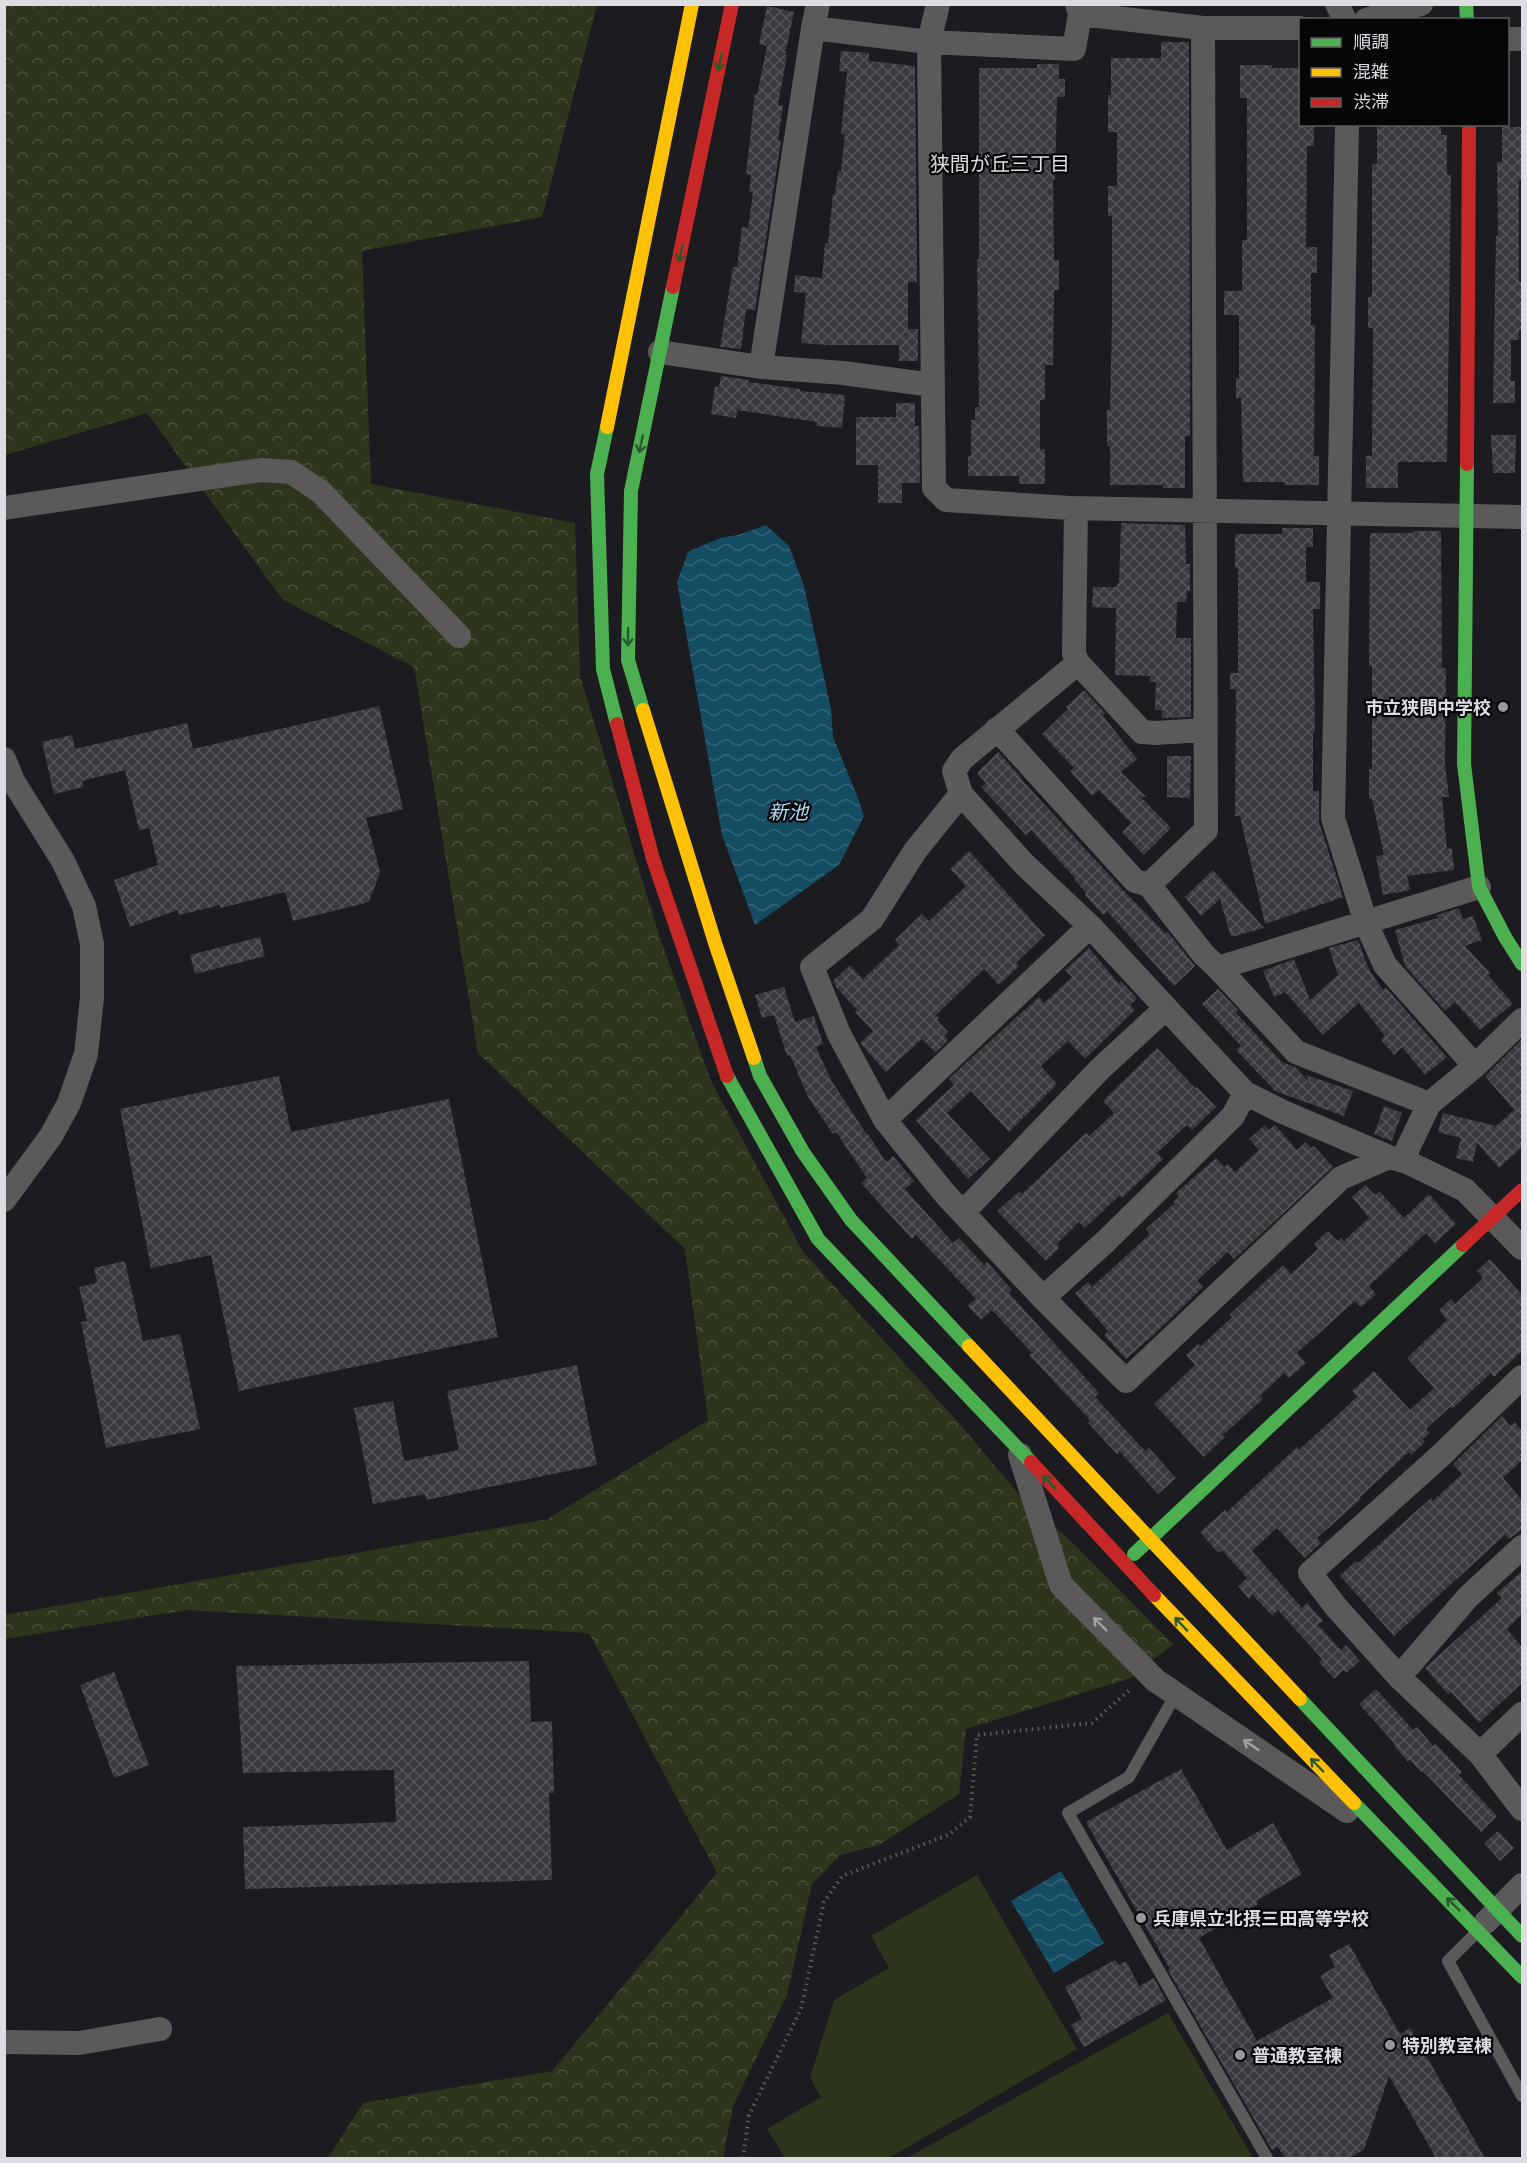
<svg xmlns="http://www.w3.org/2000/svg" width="1527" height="2163" font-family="'Golos Text','Noto Sans JP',sans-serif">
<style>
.grass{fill:#2d351d}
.forest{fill:url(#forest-crowns)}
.water{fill:url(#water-waves)}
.building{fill:url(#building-cross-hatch)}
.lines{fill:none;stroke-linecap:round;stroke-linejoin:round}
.path{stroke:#5d5d5e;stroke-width:4;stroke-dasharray:1.5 4.5;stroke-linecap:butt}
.lane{stroke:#5b5959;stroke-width:12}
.street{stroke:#5b5959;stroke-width:24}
.fast{stroke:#4caf50;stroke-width:14}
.slow{stroke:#ffc107;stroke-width:14}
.jam{stroke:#c62828;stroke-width:14}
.oneway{stroke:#295a2c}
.oneway2{stroke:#a2a1a4}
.poi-dot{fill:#99999d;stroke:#060609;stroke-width:2}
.labels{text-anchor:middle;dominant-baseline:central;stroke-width:4.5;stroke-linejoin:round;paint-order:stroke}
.poi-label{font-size:18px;font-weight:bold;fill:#dcdce1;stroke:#060609;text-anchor:start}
.neighbourhood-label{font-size:20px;fill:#dcdce1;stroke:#060609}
.water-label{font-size:20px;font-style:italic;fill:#aadcf6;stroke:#060609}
</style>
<defs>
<pattern id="forest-crowns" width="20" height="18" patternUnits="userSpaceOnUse" patternTransform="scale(1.5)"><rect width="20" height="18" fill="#2d351d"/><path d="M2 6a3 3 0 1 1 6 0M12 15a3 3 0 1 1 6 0" fill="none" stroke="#4b523e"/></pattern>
<pattern id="water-waves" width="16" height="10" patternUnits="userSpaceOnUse" patternTransform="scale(1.5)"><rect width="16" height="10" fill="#144c64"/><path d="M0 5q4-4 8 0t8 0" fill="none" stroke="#36657a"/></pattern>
<pattern id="building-cross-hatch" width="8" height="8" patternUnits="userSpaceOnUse" patternTransform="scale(1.5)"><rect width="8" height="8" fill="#3a3a3e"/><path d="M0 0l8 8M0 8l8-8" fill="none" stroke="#56565a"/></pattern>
</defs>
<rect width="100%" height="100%" fill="#1c1c20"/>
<!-- grass -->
<path class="grass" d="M977 1875 1077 2049 889 2158H785L767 2129 821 2097 810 2078 834 2000 889 1968 871 1936Z
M1168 2013 1253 2158H907Z"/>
<!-- forest -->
<path class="forest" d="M5 5H597L542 217 362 251 371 484 575 523 580 676 660 938 711 1081 803 1252 957 1421 1022 1498 1072 1542 1173 1644 1131 1678 966 1729 959 1794 879 1845 840 1855 812 1884 787 1995 733 2106 723 2158H328L363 2103 552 2071 717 1873 589 1633 187 1610 5 1639V1615L548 1519 708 1420 685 1249 478 1053 414 667 283 600 147 413 5 455Z"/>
<!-- water -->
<path class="water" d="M766 525 789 546 804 586 831 709 833 737 856 793 864 816 839 865 755 925 722 835 677 582 688 552 720 538 738 535Z
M1061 1871 1104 1943 1054 1973 1011 1901Z"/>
<!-- building -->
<path class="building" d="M767 6 794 12 785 55H787L778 105 783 106 778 140 781 141 755 310 746 309 741 349 720 347 733 267H737L742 227 748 228 753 193 749 192 751 175 746 174 755 94 757 95 767 46 759 44Z
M1161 42H1189L1190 436H1185V488H1163V485H1110V446H1107V410H1110L1112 317V216H1108V186H1117V132H1108V95H1111V58H1161Z
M841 51 869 53V61L915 66 917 282H908V329H918V361H899V345H827L801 343 806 293 794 292 795 275 822 278 825 243H828L833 194H835L838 171H841L845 134H841L847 72 839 71Z
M1037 64H1059V79H1065V97H1057L1055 180H1053L1054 260H1059V290H1054L1053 365H1045V400H1040V449H1045V484H1019V476H968V456H971V420H975V407H979L977 259H979V68H1037Z
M1240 65H1272V68H1300V125H1314V146H1307L1306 247H1317V273H1311V325H1315L1314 456H1319V485H1284V482H1243L1241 398H1236V378H1239V315H1224V291H1242V240H1247V98H1240Z
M1377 124H1441V135H1447V175H1451L1447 462H1398V488H1366V456H1372L1373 328H1368V297H1372V164H1377Z
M1502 127H1522V155H1521V180H1519V282H1522V330H1519V340H1511V381H1515V403H1493L1496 236H1498L1497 162H1502Z
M721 376 749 380V382L800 389V391L845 395 842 428 816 426 817 422 737 410 736 418 711 414 715 386 719 387Z
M896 403H915V426H919L920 483H902V503H878V465H856V417H896Z
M1491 435H1516L1515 473H1493Z
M1121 523 1185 525 1186 564H1190V591H1187L1186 602H1177L1176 638H1191V717L1162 718V710H1155L1156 682H1150V676L1115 675 1116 608 1092 607 1093 587H1117V583H1119Z
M1282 528H1313V547H1306V582H1320V609H1313L1315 732H1313V791H1319V822L1343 897 1265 924 1240 816H1235L1236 689H1230V673H1238V568H1235V534H1282Z
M1413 531H1441L1442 668H1446L1445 764 1449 797H1442L1447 849 1452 848 1454 870 1407 876 1410 890 1383 895 1376 856 1384 855 1372 799H1369V769H1372V666H1369L1370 533H1413Z
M1083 691H1085L1105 713 1103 716 1137 759 1121 772 1146 797H1141L1171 828 1144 855 1122 832 1131 823 1099 790 1092 796 1070 771 1074 768 1042 734 1068 709 1066 707Z
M379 706 403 809 366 818 380 872 369 902 293 921 285 892 220 908V905L179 915 178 910 130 927 114 880 158 865 149 828 139 830 125 770 82 781 83 787 54 794 42 742 72 735 75 749 187 723 193 749Z
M998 752 1021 777 1020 778 1124 891 1166 934 1168 932 1195 966 1174 986 1107 911 1103 915 1085 895 1086 893 1074 879 1075 878 1031 830 1026 835 981 787 986 783 977 773Z
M1167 756H1191L1190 798 1167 797Z
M969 851 1045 935 1016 963 1019 966 999 985 984 969 936 1015 939 1018 937 1020 948 1032 944 1036 948 1040 936 1053 922 1039 886 1072 860 1043 873 1031 855 1012 857 1010 836 987 833 981 850 965 863 979 899 945 895 940 922 914 929 921 966 886 950 869Z
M1213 870 1264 928 1231 937 1220 899 1201 916 1185 897Z
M1459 908 1463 919 1473 916 1482 940 1465 946 1490 973 1488 975 1513 1004 1480 1030 1455 1002 1445 1011 1405 966 1395 930 1438 918 1437 915Z
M260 937 265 956 195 974 190 955Z
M1358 940 1369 970 1383 990 1386 988 1447 1057 1425 1075 1402 1047 1394 1055 1381 1040 1385 1036 1359 1003 1323 1035 1285 992 1274 997 1263 971 1294 959 1310 1000 1338 975 1329 948Z
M1089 948 1119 984 1121 981 1137 998 1130 1005 1135 1010 1085 1059 1068 1041 1041 1066 1057 1084 1009 1132 971 1091 947 1113 990 1159 968 1179 916 1120 954 1085 949 1079 968 1061 1039 997 1044 1003 1072 977 1065 970Z
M784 987 795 1022 814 1016 823 1044 816 1047 831 1080 867 1135 868 1134 886 1162 893 1156 914 1181 905 1189 953 1243 959 1238 984 1265 987 1262 1012 1290 1009 1293 1099 1393 1095 1397 1145 1451 1149 1448 1176 1478 1158 1494 1120 1452 1117 1454 1088 1423 1090 1420 1029 1355 1032 1353 992 1310 981 1320 968 1306 976 1299 916 1235 912 1239 861 1183 867 1178 836 1132 833 1134 808 1097 790 1055 787 1056 774 1015 762 1018 755 995Z
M1218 989 1238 1010 1236 1013 1282 1062 1295 1067 1309 1082 1306 1075 1353 1091 1344 1116 1275 1091 1236 1050 1241 1046 1202 1004Z
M1522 1039V1147L1499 1168 1477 1143 1473 1162 1456 1158 1461 1138 1438 1132 1443 1113 1496 1126 1514 1110 1485 1076Z
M1157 1048 1195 1088 1197 1087 1216 1107 1192 1130 1187 1125 1157 1153 1163 1159 1122 1198 1120 1195 1085 1228 1079 1222 1057 1244 1059 1248 1046 1261 997 1211 1019 1192 1022 1194 1086 1133 1089 1136 1114 1113 1103 1101Z
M279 1076 291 1132 449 1099 498 1337 239 1391 211 1255 151 1268 120 1109Z
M1384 1106 1402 1113 1392 1141 1374 1134Z
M1265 1125 1269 1130 1275 1125 1297 1150 1306 1142 1311 1148 1314 1146 1333 1167 1234 1259 1228 1252 1197 1281 1203 1287 1159 1330 1126 1359 1104 1335 1108 1331 1075 1293 1088 1282 1092 1287 1150 1234 1146 1229 1175 1203 1173 1202 1179 1197 1176 1193 1216 1158 1224 1167 1228 1164 1235 1172 1259 1150 1249 1139Z
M1365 1185 1375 1195 1379 1191 1404 1218 1429 1194 1456 1224 1435 1243 1426 1233 1369 1286 1376 1294 1361 1307 1355 1301 1297 1353 1306 1363 1289 1378 1284 1373 1260 1396 1263 1399 1223 1435 1225 1437 1204 1457 1154 1404 1195 1365 1186 1355 1198 1344 1201 1346 1232 1317 1230 1314 1283 1265 1291 1274 1318 1249 1314 1244 1328 1231 1334 1238 1339 1241 1341 1238 1344 1241 1369 1218 1352 1197Z
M1490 1259 1522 1295V1351L1494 1377 1491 1373 1452 1409 1450 1407 1426 1429 1430 1433 1423 1439 1425 1442 1411 1455 1409 1452 1360 1497 1361 1499 1317 1538 1321 1543 1305 1558 1277 1528 1252 1551 1302 1608 1307 1603 1323 1621 1318 1625 1341 1650 1346 1645 1360 1661 1346 1673 1343 1670 1334 1679 1319 1662 1322 1659 1278 1610 1272 1616 1253 1595 1249 1599 1238 1586 1247 1578 1222 1550 1218 1553 1200 1532 1225 1510 1227 1512 1297 1447 1299 1450 1357 1397 1352 1391 1374 1371 1410 1410 1434 1388 1407 1358 1447 1320 1439 1310 1451 1299 1455 1304 1483 1278 1477 1271Z
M125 1261 143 1341 180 1334 200 1429 106 1448 81 1322 87 1321 79 1287 97 1283 94 1268Z
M577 1365 597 1465 426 1500 425 1494 373 1504 354 1408 393 1401 404 1461 459 1450 447 1391Z
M1502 1416 1510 1426 1515 1422 1522 1431V1460L1503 1478 1522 1500V1529L1509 1539 1505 1535 1394 1636 1340 1576 1356 1561 1358 1563 1431 1498 1433 1501 1462 1474 1453 1464Z
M1522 1571V1614L1507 1629 1522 1647V1683L1479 1723 1451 1692 1448 1694 1425 1668 1502 1598 1497 1593Z
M529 1661 531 1722 552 1721 554 1793H549L552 1880 245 1889 243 1827 396 1822 394 1770 243 1773 236 1666Z
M114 1672 149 1765 114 1778 80 1685Z
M1376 1689 1413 1730 1417 1727 1433 1746 1436 1744 1462 1772 1459 1775 1497 1816 1481 1832 1423 1771 1421 1772 1410 1760 1408 1762 1394 1745 1395 1744 1359 1704Z
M1181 1769 1227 1850 1273 1823 1302 1874 1256 1901 1258 1904 1199 1938 1257 2041 1333 1998 1320 1976 1335 1967 1329 1955 1349 1944 1400 2034 1410 2028 1485 2158H1436L1389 2076 1364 2150 1348 2158H1285L1278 2147 1272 2150 1168 1970 1170 1969 1086 1822Z
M1498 1831 1514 1848 1500 1861 1484 1843Z
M1115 1960 1119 1965 1126 1961 1139 1986 1154 1978 1166 2000 1084 2047 1071 2025 1082 2019 1065 1987Z"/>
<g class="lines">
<!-- path -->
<path class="path" d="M743 2158 749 2115 801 2009 824 1902 842 1876 950 1834 970 1817 977 1735 1092 1723 1132 1688"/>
<!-- lane -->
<path class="lane" d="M1176 1694 1129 1777 1068 1813 1267 2158
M1478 1931 1448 1961 1522 2096"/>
<!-- street -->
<path class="street" d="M938 4 929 42 934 488 946 500 1070 508 1522 517
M1077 4 1080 14 1203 28H1300
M1337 4 1345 20
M1366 20 1421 4
M813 28 929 42 1074 49 1080 14
M1203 28 1206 830 1149 885 1204 955 1218 968 1479 887
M1508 39H1522
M1347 124 1333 818 1366 923 1385 965 1475 1066
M660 352 761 367 813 28 818 4
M761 367 843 373 933 385
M4 508 261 470 291 472 321 492 459 636
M1076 508 1074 654 1078 663 1142 732 1155 733 1205 730
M997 729 1135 881 1149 885
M4 759 13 781 63 861 84 906 92 944V998L86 1054 69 1103 51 1136 4 1200
M961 794 1024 864 1090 926 885 1120 839 1034 812 967 872 919 915 851Z
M961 794 954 771 962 759 1078 663
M1090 926 1166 1008
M1218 968 1296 1052 1429 1104
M1245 1093 1283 1112 1389 1157
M885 1120 946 1195 1043 1298 1126 1381 1341 1178 1389 1157 1407 1162 1465 1190 1522 1248
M1407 1162V1150L1429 1104 1475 1066 1522 1020
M962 1210 972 1203 1100 1069 1166 1008 1245 1093 1233 1116 1105 1242 1043 1298
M1522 1377 1438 1458 1310 1573 1336 1607 1399 1677 1480 1754 1522 1809
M1020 1455 1061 1585 1155 1680 1347 1811
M1399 1677 1468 1597 1522 1547
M1480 1754 1522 1714
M1486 1922 1522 1885
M4 2042 79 2043 160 2029"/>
<!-- fast -->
<path class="fast" d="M1466 4 1467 20
M607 427 597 474 603 669 617 724
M1467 464 1464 764 1479 887 1505 937 1522 964
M643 710 628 660 631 491 673 287
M754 1058 760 1076 803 1152 851 1220 969 1346
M727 1076 818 1239 1031 1462
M1134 1554 1463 1245
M1300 1699 1522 1936
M1354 1803 1522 1977"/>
<!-- slow -->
<path class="slow" d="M607 427 692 4
M643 710 716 946 754 1058
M969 1346 1300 1699
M1154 1595 1354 1803"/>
<!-- jam -->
<path class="jam" d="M673 287 732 4
M1467 464 1469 124
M617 724 653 859 727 1076
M1463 1245 1522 1190
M1031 1462 1154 1595"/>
</g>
<!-- one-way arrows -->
<defs><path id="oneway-shaft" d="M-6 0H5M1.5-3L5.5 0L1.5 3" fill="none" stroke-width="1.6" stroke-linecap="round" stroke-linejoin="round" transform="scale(1.5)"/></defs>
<g class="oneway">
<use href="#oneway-shaft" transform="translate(720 62) rotate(102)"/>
<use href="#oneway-shaft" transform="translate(681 253) rotate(102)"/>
<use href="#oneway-shaft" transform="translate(641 444) rotate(102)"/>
<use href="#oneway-shaft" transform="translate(628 637) rotate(91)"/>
<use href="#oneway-shaft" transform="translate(1049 1482) rotate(-133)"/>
<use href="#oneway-shaft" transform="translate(1181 1624) rotate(-133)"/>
<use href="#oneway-shaft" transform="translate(1317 1765) rotate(-134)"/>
<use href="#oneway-shaft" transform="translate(1453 1904) rotate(-135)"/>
</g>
<g class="oneway2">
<use href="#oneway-shaft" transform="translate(1100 1624) rotate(-135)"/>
<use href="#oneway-shaft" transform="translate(1251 1745) rotate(-146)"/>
</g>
<!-- markers -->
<g class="poi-dot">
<circle cx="1503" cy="707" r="6"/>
<circle cx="1141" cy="1918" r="6"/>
<circle cx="1390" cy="2045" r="6"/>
<circle cx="1240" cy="2055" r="6"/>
</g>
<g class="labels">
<!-- poi labels -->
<g class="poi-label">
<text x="1491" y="707" text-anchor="end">市立狭間中学校</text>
<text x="1153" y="1918">兵庫県立北摂三田高等学校</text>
<text x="1402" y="2045">特別教室棟</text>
<text x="1252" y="2055">普通教室棟</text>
</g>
<!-- neighbourhood labels -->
<g class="neighbourhood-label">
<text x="1000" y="163">狭間が丘三丁目</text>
</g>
<!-- water labels -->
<g class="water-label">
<text x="788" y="811">新池</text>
</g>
</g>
<!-- border -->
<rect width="1527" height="2163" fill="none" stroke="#dcdce1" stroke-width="12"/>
<!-- legend -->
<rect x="1299" y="18" width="210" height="108" fill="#060609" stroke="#5c5c5f" stroke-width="1.5"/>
<rect x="1311" y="38" width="30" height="9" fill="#4caf50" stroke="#5c5c5f" stroke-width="1.5"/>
<text x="1353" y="48" font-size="18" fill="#dcdce1">順調</text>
<rect x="1311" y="68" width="30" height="9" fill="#ffc107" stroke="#5c5c5f" stroke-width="1.5"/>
<text x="1353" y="78" font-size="18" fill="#dcdce1">混雑</text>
<rect x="1311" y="98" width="30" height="9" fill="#c62828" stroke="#5c5c5f" stroke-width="1.5"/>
<text x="1353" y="108" font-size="18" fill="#dcdce1">渋滞</text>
</svg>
